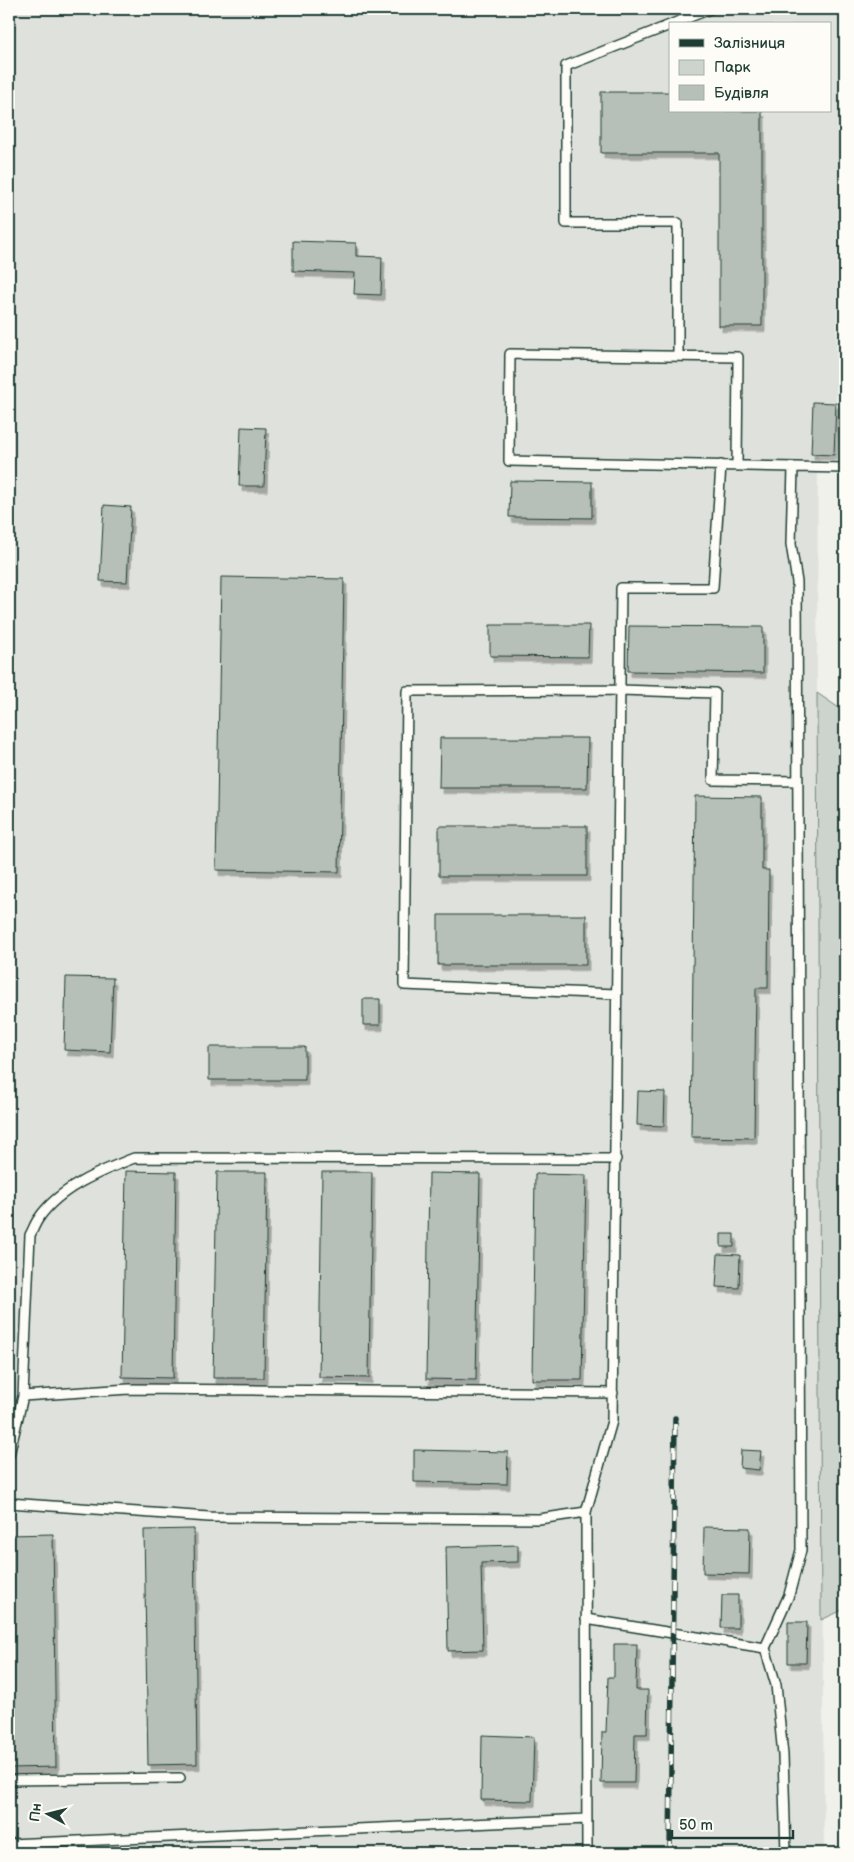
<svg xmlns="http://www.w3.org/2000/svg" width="854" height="1862" font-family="'Balsamiq Sans',sans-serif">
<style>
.built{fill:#dfe2dc;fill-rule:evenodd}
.green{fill:#cdd3cd;stroke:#768880}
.building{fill:#b6bfb8;stroke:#1f3d34;filter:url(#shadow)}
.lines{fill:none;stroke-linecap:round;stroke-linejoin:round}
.service-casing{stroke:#1f3d34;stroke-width:12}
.service{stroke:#fdfcf7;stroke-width:9}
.rail-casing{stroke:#1f3d34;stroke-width:5.5}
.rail{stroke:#fdfcf7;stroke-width:4;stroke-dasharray:11;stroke-linecap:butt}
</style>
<defs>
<filter id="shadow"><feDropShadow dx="3" dy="5.5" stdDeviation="0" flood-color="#0004"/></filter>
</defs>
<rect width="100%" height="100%" fill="#f0f1eb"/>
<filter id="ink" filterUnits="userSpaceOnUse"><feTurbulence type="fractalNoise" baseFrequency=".02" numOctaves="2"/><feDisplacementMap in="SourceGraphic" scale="10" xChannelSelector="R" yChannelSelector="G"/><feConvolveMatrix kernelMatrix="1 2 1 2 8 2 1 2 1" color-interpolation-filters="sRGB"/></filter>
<g filter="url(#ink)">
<!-- built -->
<path class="built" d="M9 9H840L836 403 818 455 817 693 824 1853H9ZM670 24H830V111H670Z"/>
<!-- green -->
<path class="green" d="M817 693 845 712V1609L821 1620Z"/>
<!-- building -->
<path class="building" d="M601 92H670V111H762V326H719V153H601Z
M293 241 356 243V256L382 257 381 295 354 294 355 273 293 271Z
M813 402 836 403 834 455 811 454Z
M241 427 266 428 264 486H239Z
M510 481 592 482V518L509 517Z
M104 505 131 507 127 582 100 581Z
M221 577 344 579 339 872 216 870Z
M490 625H589L588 657 490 656Z
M629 626 763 627V673L628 671Z
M440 738H588L587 788H439Z
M695 796 762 797V870H769L768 988H756L754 1138 691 1137Z
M439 826H587V876H439Z
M438 915H586V965H438Z
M66 977 113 978 110 1052 64 1050Z
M363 999H380V1025H363Z
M209 1047H305V1080H209Z
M638 1091 665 1092 664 1126 637 1125Z
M126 1171 176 1172 173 1378 122 1377Z
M217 1172H267L264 1378H213Z
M322 1172H372L369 1378 319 1377Z
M429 1173 480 1174 476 1380 426 1379Z
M535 1174 586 1175 582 1380H532Z
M721 1234H734V1247H721Z
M718 1254 740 1255 739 1288 716 1287Z
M414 1450 508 1452 507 1484 414 1482Z
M741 1450 761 1451 759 1470 740 1468Z
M704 1527 750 1528 749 1574 703 1573Z
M194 1529 197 1764 148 1765 144 1530Z
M53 1534 56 1767 9 1768V1535Z
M518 1545V1562L481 1563 483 1650 448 1651 446 1547Z
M722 1595H738V1628H721Z
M788 1622H807L806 1663H788Z
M614 1644H637L636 1690H648L647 1734H635L634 1783H601L602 1732H606L608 1677H614Z
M482 1735 534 1737 532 1801 481 1800Z"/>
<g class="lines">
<!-- service casing -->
<g class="service-casing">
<path id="service" d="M672 24 710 9
M670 25 566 66V223H678V356
M737 466 738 357 510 354 509 461 845 468
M617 994 404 985 407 691 620 690 715 693 713 780 798 781
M23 1396 129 1389 613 1393
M9 1455 23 1396 30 1235C33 1230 35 1223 39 1218 59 1188 101 1171 134 1158L616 1159
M9 1503 209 1517 539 1519 586 1512
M586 1619 765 1648
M9 1780 180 1778
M9 1844 587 1819
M587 1853 586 1512 612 1421 621 588H713L721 465
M786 1853 783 1755 776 1685 765 1648 789 1595 801 1550 797 582 791 544 793 467"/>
</g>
<!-- service -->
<use href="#service" class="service"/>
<!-- rail casing -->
<g class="rail-casing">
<path id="rail" d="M670 1853 675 1418"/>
</g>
<!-- rail -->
<use href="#rail" class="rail"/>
</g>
</g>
<!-- margin -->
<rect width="854" height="1862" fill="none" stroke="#fdfcf7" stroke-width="30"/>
<rect x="15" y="15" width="824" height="1832" fill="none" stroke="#1f3d34" stroke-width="2" filter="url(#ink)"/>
<!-- legend -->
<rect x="669" y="22" width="162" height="90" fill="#fdfcf7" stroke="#a4b0a9"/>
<rect x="679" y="39" width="25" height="8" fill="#1f3d34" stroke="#a4b0a9"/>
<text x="714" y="48" font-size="15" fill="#1f3d34">Залізниця</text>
<rect x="679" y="60" width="25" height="15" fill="#cdd3cd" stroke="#a4b0a9"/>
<text x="714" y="72" font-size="15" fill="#1f3d34">Парк</text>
<rect x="679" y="85" width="25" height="15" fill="#b6bfb8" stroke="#a4b0a9"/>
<text x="714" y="98" font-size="15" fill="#1f3d34">Будівля</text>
<!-- north arrow -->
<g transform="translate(48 1814) rotate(277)" stroke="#fdfcf7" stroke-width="4" paint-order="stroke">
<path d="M0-4L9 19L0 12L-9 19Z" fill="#1f3d34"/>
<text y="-8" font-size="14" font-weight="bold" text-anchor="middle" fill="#1f3d34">Пн</text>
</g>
<!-- scale -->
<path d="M672 1830v8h121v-8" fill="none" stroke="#1f3d34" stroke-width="2.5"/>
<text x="679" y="1830" font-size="15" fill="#1f3d34" stroke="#fdfcf7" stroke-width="4" paint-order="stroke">50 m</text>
</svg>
